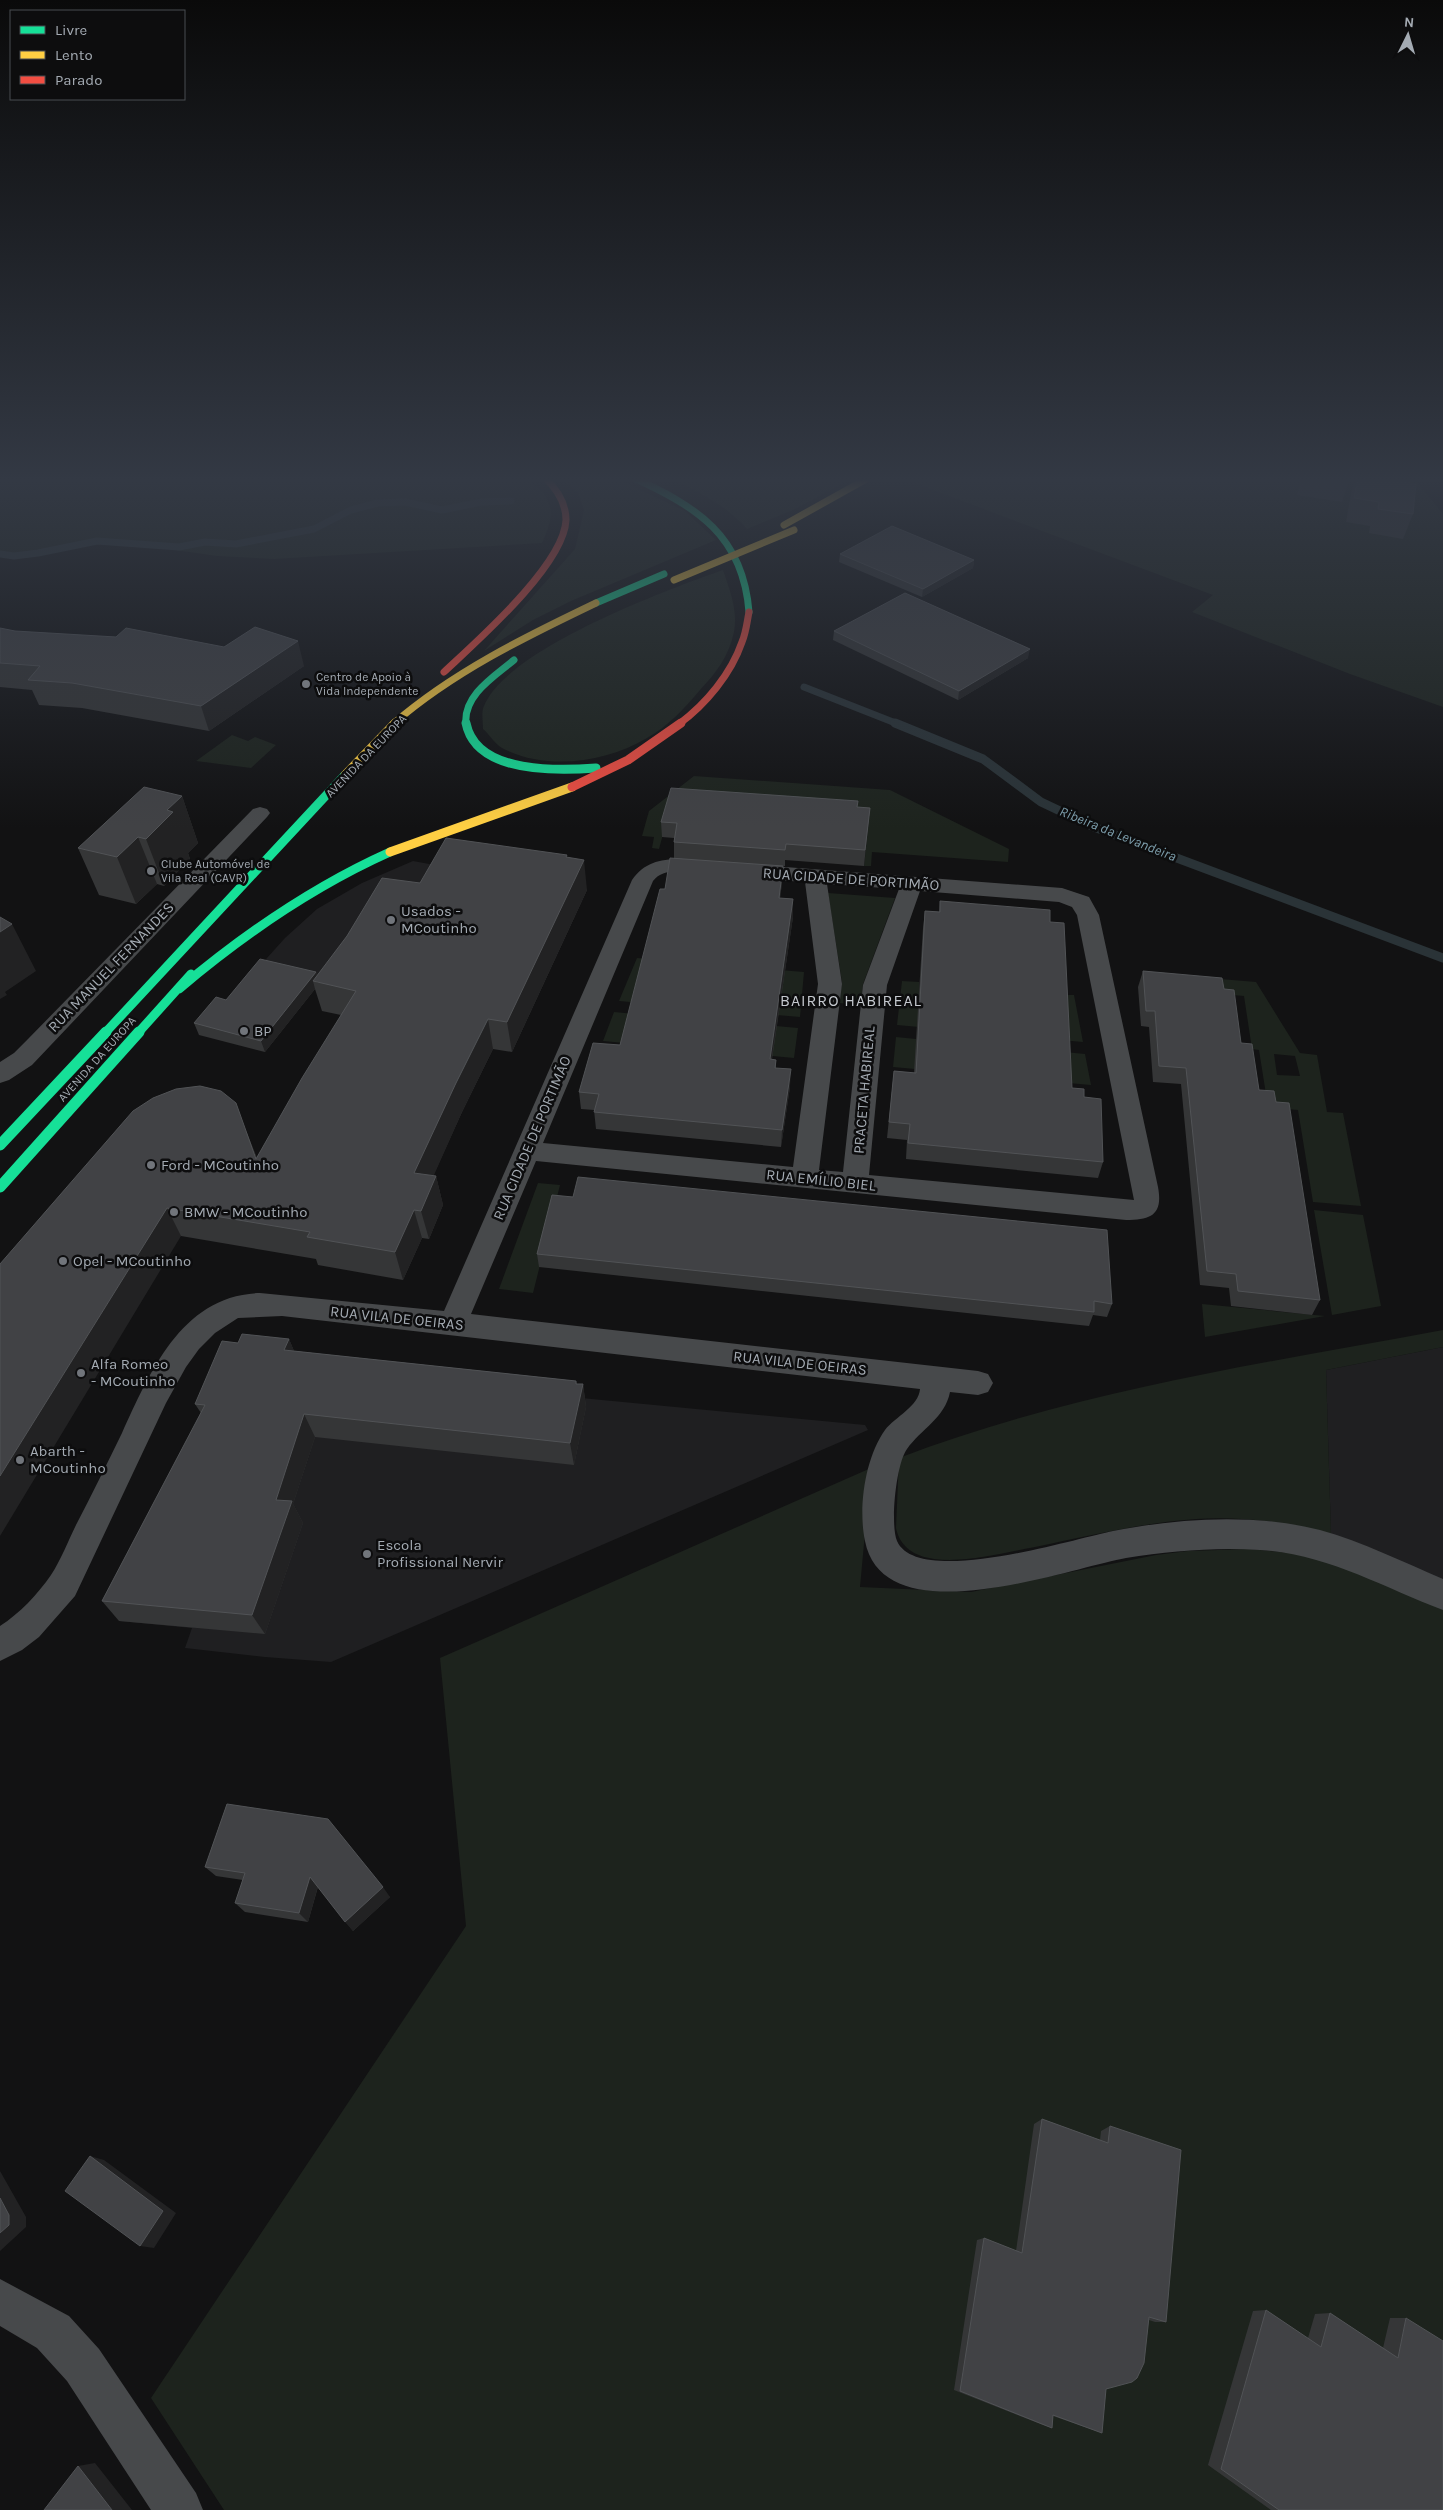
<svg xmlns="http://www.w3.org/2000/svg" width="1443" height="2510" font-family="Karla,sans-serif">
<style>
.built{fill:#1f1f21}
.green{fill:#1d231d;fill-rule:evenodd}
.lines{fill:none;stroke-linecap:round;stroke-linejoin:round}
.stream-far1{stroke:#2a3337;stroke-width:7}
.stream{stroke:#2a3337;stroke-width:9}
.street{fill:#47494b;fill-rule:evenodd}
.fast-far2{stroke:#16e098;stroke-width:7}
.fast-far1{stroke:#16e098;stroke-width:9}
.fast{stroke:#16e098;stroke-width:11}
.slow-far1{stroke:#ffcf43;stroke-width:7}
.slow{stroke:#ffcf43;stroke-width:9}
.jam-far1{stroke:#f24e42;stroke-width:7}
.jam{stroke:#f24e42;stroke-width:9}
.slow-bridge{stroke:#ffcf43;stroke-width:7}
.wall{fill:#353637}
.shaded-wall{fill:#222223}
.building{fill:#414245;stroke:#515356}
.poi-dot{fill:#71757b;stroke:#0d0d0e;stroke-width:2}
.labels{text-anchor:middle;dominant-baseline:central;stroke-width:5;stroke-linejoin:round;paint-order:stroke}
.far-poi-label{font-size:12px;fill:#a4abb3;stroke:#0d0d0e;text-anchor:start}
.far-street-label{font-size:12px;fill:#a4abb3;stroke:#0d0d0e}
.far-water-label{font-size:14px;font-style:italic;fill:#7d9eac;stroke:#0d0d0e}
.street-label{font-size:15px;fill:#a4abb3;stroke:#0d0d0e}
.poi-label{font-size:15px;fill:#a4abb3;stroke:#0d0d0e;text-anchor:start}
.neighbourhood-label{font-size:16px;letter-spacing:1px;fill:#c5c9cf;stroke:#0d0d0e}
</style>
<rect width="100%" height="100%" fill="#121213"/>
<!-- built -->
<path class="built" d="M413 861 451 868 339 988 258 968 285 938 317 909 362 883Z
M1443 1347V1581L1331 1534 1326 1370Z
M224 1364 865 1425 868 1430 331 1662 265 1657 185 1648 192 1628 119 1621 188 1488Z"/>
<!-- green -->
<path class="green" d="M0 477H522C554 494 557 512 542 543L274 559 217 556 139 545 96 543 13 557 0 556Z
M560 477H608L628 484 685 511 716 540 571 601 533 620 484 651 575 549 584 510 578 493Z
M668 477H855L795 509 747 529C725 504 698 492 668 477Z
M1413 477 1443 514V707L1350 674 1192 612 1213 595 901 478Z
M723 570C730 591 738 610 734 632 729 656 716 673 700 690 685 708 667 727 647 738 605 763 546 771 502 748 495 744 489 734 483 729 483 722 481 712 484 706 507 649 666 590 723 570Z
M232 735 248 741 255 737 276 745 251 768 196 761Z
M694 776 890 790 1009 849 1008 862 872 852 871 866H864L870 809H670L659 849 652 848 654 837 642 836 649 811Z
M828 893 895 898 863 984 861 1005 839 1003 842 982Z
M637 958 804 972 800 1017 619 1001Z
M1161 974 1256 982 1300 1053 1317 1055 1327 1112 1343 1113 1361 1206 1313 1202 1298 1110 1268 1107 1259 1050 1252 1049 1244 996 1163 989ZM1274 1054 1295 1056 1300 1076 1277 1075Z
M902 981 919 982V996L1074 995 1083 1042 897 1025Z
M614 1012 635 1014 646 1045 603 1041Z
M776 1026 798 1028 794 1058 750 1054Z
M896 1037 916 1039V1055L937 1071 893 1067Z
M1065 1052 1085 1054 1091 1085 1045 1081Z
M538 1183 560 1185 533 1293 499 1289Z
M1314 1210 1363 1215 1381 1306 1332 1315Z
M1202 1304 1325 1316 1205 1337Z
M1443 1330V1347L1326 1370 1331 1534C1286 1522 1242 1516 1196 1519 1141 1523 1088 1536 1035 1547 1002 1553 967 1563 934 1559 914 1556 900 1547 896 1528L899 1458C1074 1391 1260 1364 1443 1330Z
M871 1468 860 1587 971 1592 1156 1555 1188 1551 1249 1549 1300 1554 1322 1559 1443 1608V2510H224L151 2398 466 1926 440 1658Z"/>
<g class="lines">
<!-- stream-far1 -->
<path class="stream-far1" d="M0 554 14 556 38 553 97 541 179 547 205 542 236 544 314 529 351 510 378 503 405 502 442 510 482 502 511 501
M804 687 898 724"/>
<!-- stream -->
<path class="stream" d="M895 723 983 759 1041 802 1094 827 1443 958"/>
<!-- street -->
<path class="street" d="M260 807 267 809 270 813 267 817 32 1065 9 1080 0 1083V1062L14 1053 28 1039 253 809Z
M680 859 713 863 716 868 713 873C694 877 667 863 653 881L543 1143 793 1167 818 984 805 882 746 878 738 876 735 871 738 866 746 864 1062 888 1089 897 1099 915 1158 1187C1163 1214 1152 1220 1126 1220L536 1161 471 1314 978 1371 988 1374 993 1383 988 1392 978 1395 950 1392C945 1418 921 1429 907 1449 896 1464 890 1524 897 1541 918 1588 1073 1539 1113 1531 1180 1518 1253 1513 1320 1530 1363 1542 1403 1562 1443 1579V1610C1382 1587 1327 1554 1260 1550 1215 1547 1171 1551 1126 1558 1066 1569 884 1637 865 1541 858 1508 865 1458 885 1430 895 1417 919 1406 920 1389L282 1316 238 1318 215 1333 199 1349 186 1367 166 1403 75 1596 39 1637 22 1650 0 1661V1626C20 1613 37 1595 51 1575 61 1560 68 1541 76 1525 92 1494 107 1464 122 1433 150 1372 182 1295 260 1293L444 1311 632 880C644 863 659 859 680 859ZM827 884 899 889 863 985 843 1172 819 1170 842 984ZM920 891 1059 902 1072 907 1077 915 1134 1200 869 1175 887 985Z
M0 2279 69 2316 99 2349 196 2493 203 2510H151L67 2381 37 2348 0 2326Z"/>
<!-- fast-far2 -->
<path class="fast-far2" d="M632 477C697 507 743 535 749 612
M596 603 664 574
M466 724C463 695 495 676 514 660"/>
<!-- fast-far1 -->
<path class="fast-far1" d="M466 723C476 774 557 771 596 768
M179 989C244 934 312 887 390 852
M105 1033 345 775
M138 1033 191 974"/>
<!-- fast -->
<path class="fast" d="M0 1145 106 1032
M0 1187 139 1032"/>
<!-- slow-far1 -->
<path class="slow-far1" d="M784 525 870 477
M393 724C453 672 525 637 596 603"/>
<!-- slow -->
<path class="slow" d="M345 775 395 723
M390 852 572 787"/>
<!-- jam-far1 -->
<path class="jam-far1" d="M444 672C477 641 564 565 566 520 566 502 556 488 544 477
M679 724C706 704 731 674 742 642 746 633 747 622 749 612"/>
<!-- jam -->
<path class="jam" d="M572 787 628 760 681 723"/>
<!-- slow-bridge -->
<path class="slow-bridge" d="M674 580 794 530"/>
</g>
<!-- wall -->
<path class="wall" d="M1302 477H1350L1342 502 1297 495Z
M1356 477 1393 480 1413 514 1403 539 1369 533 1370 526 1346 522 1352 488Z
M840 554 974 560 973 568 922 597 839 562Z
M0 628 15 631 304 666 209 731 82 708 39 705 32 690 0 687Z
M834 631 1028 658 958 700 833 640Z
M182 796 198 843 188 853 190 859 164 886 157 884 136 904 99 895 78 848Z
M857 807 870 808 864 866 785 860V866H783L782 883 780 898 793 899V917L772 1059 776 1060V1068L790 1087 781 1147 596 1129 594 1110 581 1109 579 1092 620 1045 674 858V838L662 837 661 822Z
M567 858 587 890 512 1052 493 1049 462 1112 433 1176H436L443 1205 429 1239 422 1238 403 1280 318 1265 316 1259 181 1236 0 1264 247 1133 257 1158 341 1015 322 1011 315 989 265 1052 199 1035 194 1023 226 1000 316 972 317 976 420 883Z
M940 901 1050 922 1072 1088 1084 1097 1103 1162 1098 1178 906 1159 907 1140 887 1138 894 1071 914 1073 923 928 925 911 939 912Z
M1143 971 1224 989 1241 1043 1259 1090 1276 1102 1320 1300 1312 1315 1231 1306 1229 1288 1200 1285 1181 1084 1153 1082 1149 1027 1141 1026 1138 987Z
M552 1195 1112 1304 1107 1317 1093 1315 1089 1326 539 1267 537 1254Z
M289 1339 294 1351 576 1381 577 1384H583L586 1407 574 1465 315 1437 293 1504 303 1523 265 1634 119 1621 102 1601 201 1413 195 1404 238 1343Z
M227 1804 390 1897 353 1931 318 1887 308 1922 245 1912 235 1903 243 1880 216 1876 205 1867Z
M1042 2119 1100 2140 1101 2131 1110 2126 1166 2322H1155L1149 2320 1106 2389 1102 2433 1053 2416 1052 2428 1043 2425 954 2390 977 2240 984 2238 1016 2251 1034 2124Z
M1266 2310 1308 2338 1315 2314 1330 2313 1383 2348 1390 2318H1406L1443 2510H1271L1208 2465 1253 2311Z"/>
<!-- shaded-wall -->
<path class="shaded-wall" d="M974 560 973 568 922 597 923 589Z
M298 641 304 666 209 731 201 706Z
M1030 649 1028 658 958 700 959 691Z
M182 796 198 843 188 853 190 859 164 886 146 839 167 810Z
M138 837 157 884 136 904 117 857Z
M584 860 587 890 512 1052 507 1022Z
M783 866 782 883 778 916 779 898Z
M793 899V917L769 1077 770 1059Z
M12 924 36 971 5 992 7 995 0 999V932Z
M316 972 319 983 313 981 315 989 265 1052 261 1041Z
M488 1019 493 1049 462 1112 422 1202 414 1173 456 1083Z
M791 1069 790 1087 781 1147 782 1130Z
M236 1103 247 1133 268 1188 256 1159Z
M436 1176 443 1205 429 1239 421 1211Z
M167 1208 181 1236 0 1536V1476Z
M414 1210 422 1238 403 1280 395 1252Z
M289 1339 299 1363 284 1350Z
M576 1381 579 1401 583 1384 586 1407 574 1465 570 1443Z
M304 1414 315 1437 293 1504 303 1523 265 1634 252 1615 276 1500Z
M310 1877 318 1886 308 1922 299 1913Z
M383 1887 390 1897 353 1931 345 1922Z
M90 2156 104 2160 176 2213 154 2248 140 2246Z
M0 2171 26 2217V2227L0 2251Z
M95 2463 132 2510H112L78 2466Z"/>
<!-- building -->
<path class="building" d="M1334 477H1350V479Z
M1358 477H1393V480L1416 484 1413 514 1378 509 1379 502 1354 498Z
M892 526 974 560 923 589 840 554Z
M905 593 1030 649 959 691 834 631Z
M255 627 298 641 201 706 72 683 28 680 40 666 0 663V628L15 631 116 637 126 628 224 647Z
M144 787 182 796 167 810 173 812 146 839 138 837 117 857 78 848Z
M671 788 858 801 857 807 870 808 865 850 786 844 785 850 674 842 677 823 661 822Z
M446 838 567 855 566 857 584 860 507 1022 488 1019 456 1083 414 1173 436 1176 421 1211 414 1210 395 1252 307 1237 310 1232 167 1208 0 1476V1264L133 1111 153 1098 176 1089 200 1086 221 1091 236 1103 256 1159 302 1078 356 991 313 981 347 936 382 878 420 883Z
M670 858 783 866 779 898 793 899 770 1059 776 1060 775 1068 791 1069 782 1130 594 1112 599 1094 579 1092 593 1043 620 1045 660 889H665Z
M940 901 1050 910V922L1064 923 1072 1088 1084 1089V1097L1101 1099 1103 1162 908 1143 910 1124 889 1122 894 1071 916 1073 925 911 940 912Z
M0 917 12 924 0 932Z
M260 959 316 972 261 1041 194 1023 216 997 226 1000Z
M1143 971 1222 978 1224 989 1234 990 1241 1043 1252 1044 1259 1090 1274 1091 1276 1102 1289 1103 1320 1300 1238 1291 1236 1274 1207 1271 1186 1068 1159 1066 1155 1011H1146Z
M578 1177 1107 1230 1112 1304 1094 1301V1312L537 1254 552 1195 573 1197Z
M242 1334 289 1339 284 1350 576 1381V1384H583L570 1443 304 1414 276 1500 292 1501 252 1615 102 1601 205 1405 195 1404 222 1341 238 1343Z
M227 1804 328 1819 383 1887 345 1922 310 1877 299 1913 235 1903 245 1873 205 1867Z
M1042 2119 1108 2143 1110 2126 1181 2150 1166 2322 1149 2317 1144 2363 1137 2378 1132 2382 1106 2389 1102 2433 1053 2415 1052 2428 960 2391 984 2238 1022 2253Z
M90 2156 163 2211 140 2246 65 2191Z
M0 2198 9 2215V2225L0 2233Z
M1266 2310 1321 2347 1330 2313 1398 2358 1406 2318 1443 2341V2510H1279L1221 2469Z
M78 2466 112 2510H44Z"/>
<!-- sky -->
<linearGradient id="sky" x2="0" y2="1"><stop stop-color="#0a0a0a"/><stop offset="0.58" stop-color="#333944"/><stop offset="1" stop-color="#333944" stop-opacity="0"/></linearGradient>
<rect width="1443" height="828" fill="url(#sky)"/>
<!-- markers -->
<g class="poi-dot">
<circle cx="306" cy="684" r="5"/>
<circle cx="151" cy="871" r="5"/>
<circle cx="391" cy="920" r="5"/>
<circle cx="244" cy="1031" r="5"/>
<circle cx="151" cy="1165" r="5"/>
<circle cx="174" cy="1212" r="5"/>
<circle cx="63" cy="1261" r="5"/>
<circle cx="81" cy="1373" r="5"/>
<circle cx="20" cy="1460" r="5"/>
<circle cx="367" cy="1554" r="5"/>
</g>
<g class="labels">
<!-- far-poi labels -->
<g class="far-poi-label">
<text x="316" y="677">Centro de Apoio à<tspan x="316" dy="14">Vida Independente</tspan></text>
<text x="161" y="864">Clube Automóvel de<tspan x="161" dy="14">Vila Real (CAVR)</tspan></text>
</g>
<!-- far-street labels -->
<g class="far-street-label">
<text transform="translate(366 756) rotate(-46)">AVENIDA DA EUROPA</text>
<text transform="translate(97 1059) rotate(-48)">AVENIDA DA EUROPA</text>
</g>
<!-- far-water labels -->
<g class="far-water-label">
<text transform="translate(1118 834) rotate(22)">Ribeira da Levandeira</text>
</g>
<!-- street labels -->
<g class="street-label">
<text transform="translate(851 879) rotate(4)">RUA CIDADE DE PORTIMÃO</text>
<text transform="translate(111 967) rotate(-46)">RUA MANUEL FERNANDES</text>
<text transform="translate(864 1090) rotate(-85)">PRACETA HABIREAL</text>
<text transform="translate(532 1138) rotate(-67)">RUA CIDADE DE PORTIMÃO</text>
<text transform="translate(821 1180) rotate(6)">RUA EMÍLIO BIEL</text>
<text transform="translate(397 1318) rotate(6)">RUA VILA DE OEIRAS</text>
<text transform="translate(800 1363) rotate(6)">RUA VILA DE OEIRAS</text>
</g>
<!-- poi labels -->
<g class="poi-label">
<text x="401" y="911">Usados -<tspan x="401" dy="17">MCoutinho</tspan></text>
<text x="254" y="1031">BP</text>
<text x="161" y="1165">Ford - MCoutinho</text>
<text x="184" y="1212">BMW - MCoutinho</text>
<text x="73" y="1261">Opel - MCoutinho</text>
<text x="91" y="1364">Alfa Romeo<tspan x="91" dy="17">- MCoutinho</tspan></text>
<text x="30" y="1451">Abarth -<tspan x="30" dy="17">MCoutinho</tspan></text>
<text x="377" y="1545">Escola<tspan x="377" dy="17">Profissional Nervir</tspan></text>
</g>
<!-- neighbourhood labels -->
<g class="neighbourhood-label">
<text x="851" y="1000">BAIRRO HABIREAL</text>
</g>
</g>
<!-- legend -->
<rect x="10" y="10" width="175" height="90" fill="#0d0d0e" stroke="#494c50"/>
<rect x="20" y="26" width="25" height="8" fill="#16e098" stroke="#494c50"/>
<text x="55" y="35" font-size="15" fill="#a4abb3">Livre</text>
<rect x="20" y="51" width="25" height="8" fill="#ffcf43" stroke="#494c50"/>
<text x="55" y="60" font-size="15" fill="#a4abb3">Lento</text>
<rect x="20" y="76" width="25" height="8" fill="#f24e42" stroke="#494c50"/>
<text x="55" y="85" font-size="15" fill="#a4abb3">Parado</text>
<!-- north arrow -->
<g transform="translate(1408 35) rotate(5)" stroke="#0d0d0e" stroke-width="4" paint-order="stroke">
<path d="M0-4L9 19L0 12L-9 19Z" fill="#a4abb3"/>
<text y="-8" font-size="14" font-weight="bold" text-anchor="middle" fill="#a4abb3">N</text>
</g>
</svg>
